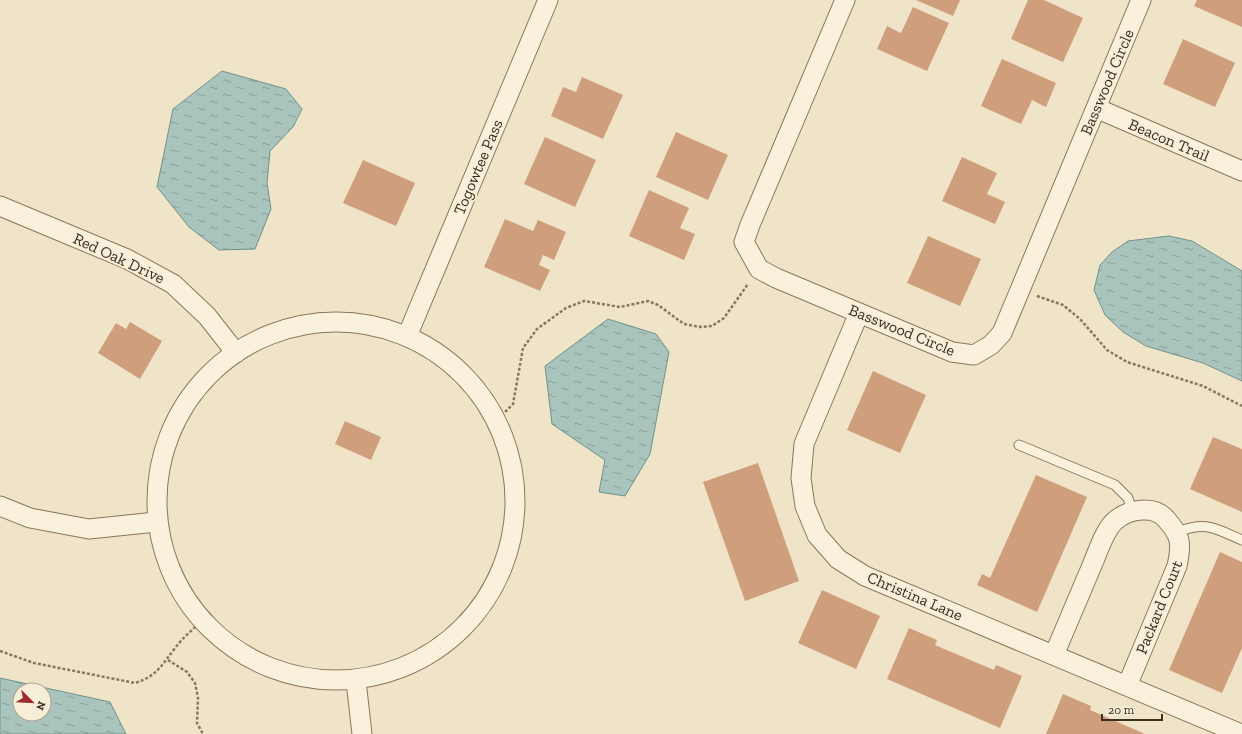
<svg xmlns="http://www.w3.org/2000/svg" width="1242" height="734" font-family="'Zilla Slab',serif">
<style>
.water{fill:url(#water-ripples);stroke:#6f938a;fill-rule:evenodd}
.building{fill:#cf9f7d}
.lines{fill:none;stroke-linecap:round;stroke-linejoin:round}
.service-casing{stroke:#8d765c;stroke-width:11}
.minor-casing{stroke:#8d765c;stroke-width:21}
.path{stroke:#8d765c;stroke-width:2.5;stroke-dasharray:3 2;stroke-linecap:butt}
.service{stroke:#faf1dc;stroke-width:9}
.minor{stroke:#faf1dc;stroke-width:19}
.labels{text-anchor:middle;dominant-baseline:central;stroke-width:4;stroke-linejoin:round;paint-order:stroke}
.street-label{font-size:16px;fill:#3d2e20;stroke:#f7eed8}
</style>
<defs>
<pattern id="water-ripples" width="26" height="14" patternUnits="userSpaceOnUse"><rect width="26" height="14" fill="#a9c4bc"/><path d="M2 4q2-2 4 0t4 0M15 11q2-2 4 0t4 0" fill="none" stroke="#8ba098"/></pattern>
</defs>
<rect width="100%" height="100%" fill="#f0e4c8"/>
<!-- water -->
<path class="water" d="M222 71 286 89 302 109 293 127 270 151 267 183 271 209 255 249 219 250 189 227 157 187 173 109Z
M1169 236 1192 241 1242 271V381L1203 363 1146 346 1123 332 1105 315 1094 290 1100 265 1112 252 1128 241Z
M608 319 656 334 669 352 650 454 625 496 599 492 605 460 552 424 545 366Z
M0 678 110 702 126 734H0ZM20 690H44V714H20Z"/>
<!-- building -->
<path class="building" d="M916 0H960L953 16Z
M1028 0H1044L1083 18 1063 62 1011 39Z
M1197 0H1242V27L1194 6Z
M913 7 949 23 927 71 877 49 887 26 901 33Z
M1183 39 1235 63 1215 107 1163 84Z
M1002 59 1056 83 1046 107 1032 100 1021 124 981 106Z
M582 77 623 95 603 139 551 116 563 87 576 92Z
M676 132 728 155 708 200 656 177Z
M545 137 596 160 575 207 524 184Z
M962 157 997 173 987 194 1005 202 995 224 942 201Z
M363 160 415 183 396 226 343 203Z
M649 190 689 208 680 228 695 234 684 260 629 236Z
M505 219 533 231 538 220 566 232 554 260 543 255 539 265 550 270 540 291 484 267Z
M928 236 981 259 960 306 907 283Z
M130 322 162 341 140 379 98 353 116 323 126 329Z
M873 371 926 395 900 453 847 430Z
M345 421 381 437 371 460 335 444Z
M1213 437 1242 449V512L1190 489Z
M758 463 799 581 745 601 703 482Z
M1036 475 1087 497 1037 612 977 585 982 574 990 578Z
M1220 552 1242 562V648L1222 693 1169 670Z
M822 590 880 616 856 669 798 643Z
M909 628 937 640 935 645 994 670 996 665 1022 676 1000 728 887 679Z
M1063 694 1091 706 1090 710 1145 734H1046Z"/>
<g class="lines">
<!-- service casing -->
<g class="service-casing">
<path id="service" d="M1019 445 1115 485 1128 498 1132 511
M1177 532C1207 521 1214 528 1242 540"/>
</g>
<!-- minor casing -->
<g class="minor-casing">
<path id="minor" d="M845 0 750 225 744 242 759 269 776 278 952 352 974 355 991 345 1002 333 1141 0
M1096 108 1242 171
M0 206 127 259 173 284 207 316 236 353
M859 313 804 444 801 478 805 506 817 535 838 559 865 576 1241 734
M157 501a179 179 0 1 1 358 0a179 179 0 1 1-358 0Z
M408 334 548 0
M0 506 30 518 89 529 156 522
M1054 655C1067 624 1080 593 1093 563 1098 551 1106 527 1116 520 1129 509 1154 505 1166 519 1181 536 1182 543 1177 566L1127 686
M356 681 362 734"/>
</g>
<!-- path -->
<path class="path" d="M1037 296 1063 305 1080 319 1107 350 1127 362 1203 386 1242 406
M498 419 513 404 523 348 537 329 566 308 584 301 620 307 648 301 658 305 684 324 700 327 712 326 724 318 748 284
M0 651 34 663 135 683C158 676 162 664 176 647 183 637 194 629 202 620
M168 660 187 672 195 683 198 698 197 723 203 734"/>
<!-- service -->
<use href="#service" class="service"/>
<!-- minor -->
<use href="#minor" class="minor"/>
</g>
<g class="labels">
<!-- street labels -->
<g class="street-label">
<text transform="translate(1107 82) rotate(-67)">Basswood Circle</text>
<text transform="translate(1169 140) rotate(23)">Beacon Trail</text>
<text transform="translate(478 167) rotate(-67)">Togowtee Pass</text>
<text transform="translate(119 258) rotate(25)">Red Oak Drive</text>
<text transform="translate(902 330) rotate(22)">Basswood Circle</text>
<text transform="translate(915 596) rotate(23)">Christina Lane</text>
<text transform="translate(1159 607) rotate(-68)">Packard Court</text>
</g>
</g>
<!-- north arrow -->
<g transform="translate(32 702) rotate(114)"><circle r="19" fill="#f7eed8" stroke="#ada18e"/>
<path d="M0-3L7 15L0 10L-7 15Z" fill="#9e2a2b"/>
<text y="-6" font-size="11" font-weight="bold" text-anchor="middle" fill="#3d2e20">N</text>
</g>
<!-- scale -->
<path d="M1102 714v6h60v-6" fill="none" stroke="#3d2e20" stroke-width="2"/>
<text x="1108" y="714" font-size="12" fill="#3d2e20" stroke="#f7eed8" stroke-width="3" paint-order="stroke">20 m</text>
</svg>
